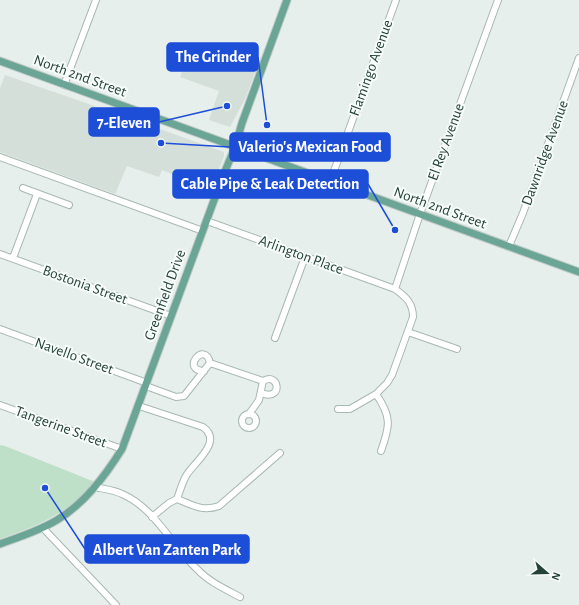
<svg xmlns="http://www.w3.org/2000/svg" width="579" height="605" font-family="'Alegreya Sans',sans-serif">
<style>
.built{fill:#d4dfda}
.green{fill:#bfe0c8}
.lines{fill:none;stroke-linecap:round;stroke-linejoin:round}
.minor-casing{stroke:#a8b8b2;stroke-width:8}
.major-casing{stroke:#c2cac8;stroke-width:9}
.minor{stroke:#fff;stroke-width:6}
.major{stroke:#6aa596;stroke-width:7}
.labels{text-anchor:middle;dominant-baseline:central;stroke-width:4;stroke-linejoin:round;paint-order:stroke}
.street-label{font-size:15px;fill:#24423a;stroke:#f7fbf9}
.leader{fill:none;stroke:#1d4ed8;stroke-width:1.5}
.callout-dot{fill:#1d4ed8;stroke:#f7fbf9;stroke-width:1.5}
.callout{fill:#1d4ed8;stroke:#1d4ed8;stroke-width:1.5}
.callout-label{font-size:16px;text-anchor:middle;font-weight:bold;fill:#fff}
</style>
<rect width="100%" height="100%" fill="#e6efeb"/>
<!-- built -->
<path class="built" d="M220 54 257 67 246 97 230 127 209 120 219 91 180 77 187 59 200 64 203 56 217 61Z
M5 75 132 119 224 152V156L211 190 162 170 159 177 127 166 115 194 0 152V88Z"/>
<!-- green -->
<path class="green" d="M0 445 5 446 95 482C67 514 39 525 0 539Z"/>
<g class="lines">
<!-- minor casing -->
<g class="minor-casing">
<path id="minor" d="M64 85 96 0
M0 157 203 231
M330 182 396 0
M23 188 69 205
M207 221 395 289C406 297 413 303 413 317L392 375 387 383 376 394 350 409H338
M509 246 523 213 579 58
M0 254 171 316
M13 258 37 194
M395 289 420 214 498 0
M0 329 147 383
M408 332 457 349
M275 338 305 257
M204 371C180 370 205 340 210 363
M146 386 176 397 184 396 210 363 263 381 259 400 249 414
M261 393C284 402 279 371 263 381
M376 394C392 417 390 426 381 451
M0 405 122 449
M139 406 203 427C224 442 193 463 186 476 182 483 180 491 177 499
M242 421a7 7 0 1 1 14 0a7 7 0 1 1-14 0Z
M95 487C104 489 114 490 122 494 155 508 172 546 197 569 209 582 225 589 240 597
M152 517 169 503 177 499C193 505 202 512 219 506L280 453
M43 528 116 605"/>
</g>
<!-- major casing -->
<g class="major-casing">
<path id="major" d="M0 61 579 272
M0 544C19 537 39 531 57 520 85 503 105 476 122 449L223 176 235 147 242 123 287 0"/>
</g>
<!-- minor -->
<use href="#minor" class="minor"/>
<!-- major -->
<use href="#major" class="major"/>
</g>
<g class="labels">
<!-- street labels -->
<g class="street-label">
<text transform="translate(371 68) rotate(-70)">Flamingo Avenue</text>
<text transform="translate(80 76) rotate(20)">North 2nd Street</text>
<text transform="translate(446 142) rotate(-70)">El Rey Avenue</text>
<text transform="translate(545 153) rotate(-70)">Dawnridge Avenue</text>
<text transform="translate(440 208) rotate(20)">North 2nd Street</text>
<text transform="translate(301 255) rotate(20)">Arlington Place</text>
<text transform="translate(85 285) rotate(20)">Bostonia Street</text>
<text transform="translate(165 295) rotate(-70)">Greenfield Drive</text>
<text transform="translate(74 356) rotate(20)">Navello Street</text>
<text transform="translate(61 427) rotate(20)">Tangerine Street</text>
</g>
</g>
<!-- callouts -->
<path class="leader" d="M267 125L258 57M227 106L159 122M161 143L230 147M395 230L368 184M45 488L85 549"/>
<g class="callout-dot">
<circle cx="267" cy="125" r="4"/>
<circle cx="227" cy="106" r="4"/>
<circle cx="161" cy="143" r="4"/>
<circle cx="395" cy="230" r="4"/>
<circle cx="45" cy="488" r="4"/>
</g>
<g class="callout">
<rect x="167" y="43" width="91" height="28" rx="4"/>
<rect x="89" y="108" width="70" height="28" rx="4"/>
<rect x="230" y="133" width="160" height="28" rx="4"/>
<rect x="173" y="170" width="195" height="28" rx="4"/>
<rect x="85" y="535" width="164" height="28" rx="4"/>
</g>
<g class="callout-label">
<text x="213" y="62">The Grinder</text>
<text x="124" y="128">7-Eleven</text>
<text x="310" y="152">Valerio's Mexican Food</text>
<text x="270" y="189">Cable Pipe &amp; Leak Detection</text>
<text x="167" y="555">Albert Van Zanten Park</text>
</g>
<!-- north arrow -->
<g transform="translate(547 573) rotate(110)" stroke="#f7fbf9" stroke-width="3" paint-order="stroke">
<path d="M0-3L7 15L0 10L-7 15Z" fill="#24423a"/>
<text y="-6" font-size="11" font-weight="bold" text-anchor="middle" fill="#24423a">N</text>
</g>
</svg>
